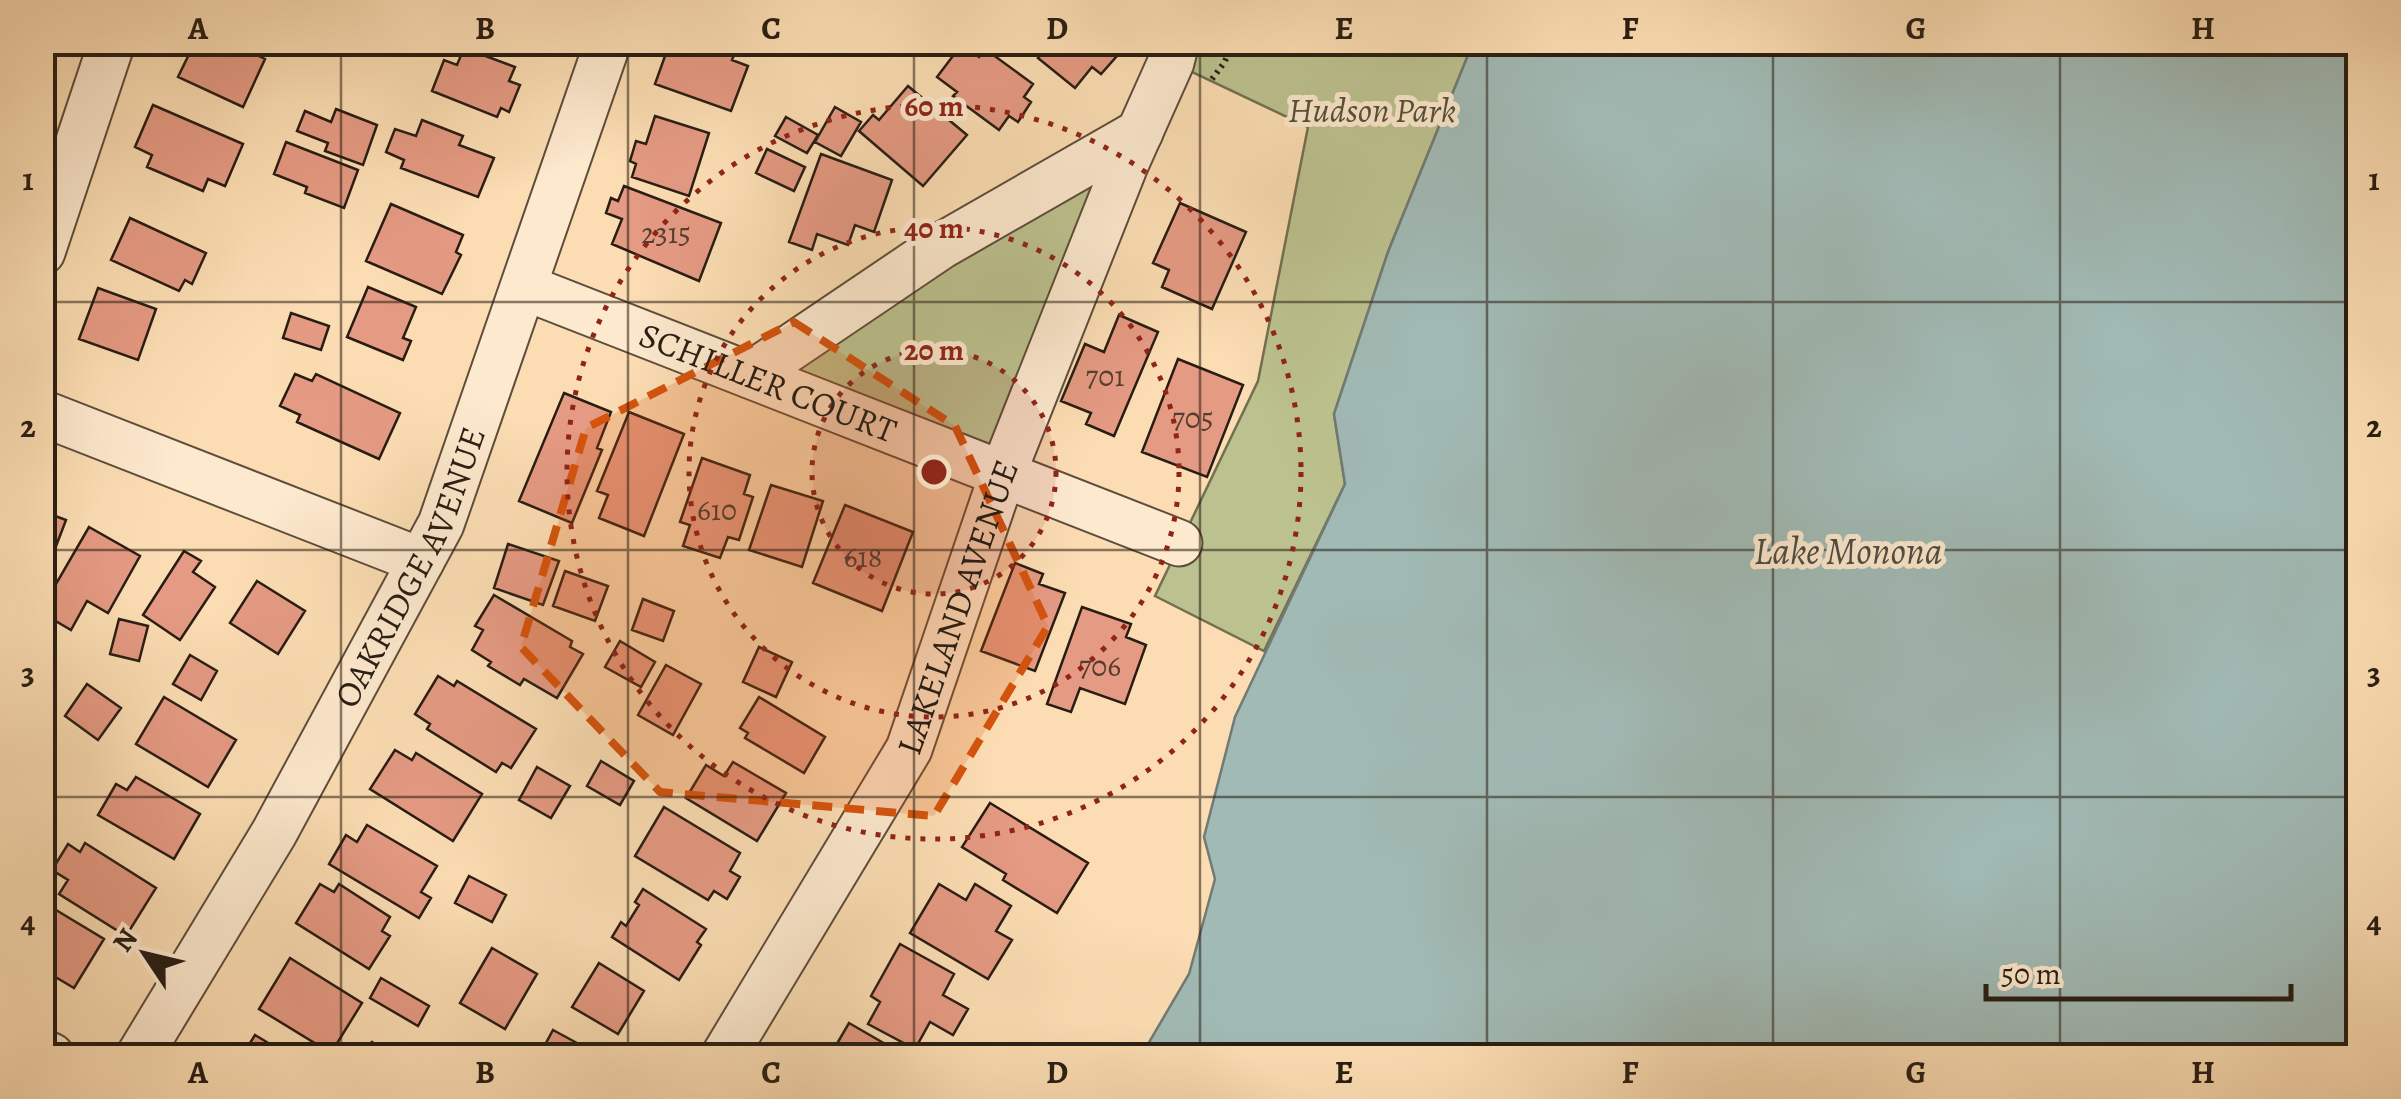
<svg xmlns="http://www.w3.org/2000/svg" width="2401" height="1099" font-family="Alegreya,serif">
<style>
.green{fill:#bcc28f;stroke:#727051;stroke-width:2.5}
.water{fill:#a1bab5;stroke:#717b74;stroke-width:2.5}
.building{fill:#e59a83;stroke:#281d13;stroke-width:2.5}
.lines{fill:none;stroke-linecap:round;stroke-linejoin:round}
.minor-casing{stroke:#5d4d3b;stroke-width:49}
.path{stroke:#281d13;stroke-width:6;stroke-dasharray:2.5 5;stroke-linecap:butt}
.minor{stroke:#fde9ce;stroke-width:45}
.marked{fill:#d5530d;fill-opacity:0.2;stroke:#d5530d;stroke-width:8;stroke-dasharray:20 12;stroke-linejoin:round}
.grid{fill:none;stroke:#281d13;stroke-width:2.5;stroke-opacity:0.55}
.ring{fill:none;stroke:#8f2418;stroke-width:5;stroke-dasharray:5 10}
.labels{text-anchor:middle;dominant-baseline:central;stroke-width:10;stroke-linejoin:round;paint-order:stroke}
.number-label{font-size:30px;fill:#573c2f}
.park-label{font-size:35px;font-style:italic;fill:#544f38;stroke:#fde9ce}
.street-label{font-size:35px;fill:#281d13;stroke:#fde9ce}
.water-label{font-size:38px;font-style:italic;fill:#4c4c44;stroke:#fde9ce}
.centre{fill:#8f2418;stroke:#fde9ce;stroke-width:5}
.ring-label{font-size:30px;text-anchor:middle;font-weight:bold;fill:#8f2418;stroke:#fde9ce;stroke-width:10;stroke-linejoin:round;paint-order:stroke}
.neatline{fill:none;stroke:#281d13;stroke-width:4}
.grid-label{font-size:32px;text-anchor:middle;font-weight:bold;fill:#281d13}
</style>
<rect width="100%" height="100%" fill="#fcddb3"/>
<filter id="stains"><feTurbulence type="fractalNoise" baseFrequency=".002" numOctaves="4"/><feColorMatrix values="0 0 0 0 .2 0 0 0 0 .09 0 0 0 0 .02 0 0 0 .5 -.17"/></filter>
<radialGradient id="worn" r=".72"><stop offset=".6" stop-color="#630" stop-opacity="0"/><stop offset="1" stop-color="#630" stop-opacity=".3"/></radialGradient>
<!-- green -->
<path class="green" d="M1176 43H1473L1388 252 1334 414 1345 484 1264 651 1155 596 1258 381 1308 127 1171 62Z
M1140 132 1003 473 750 375Z"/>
<!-- water -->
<path class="water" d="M1473 43H2358V1056H1141L1189 974 1215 879 1204 837 1235 717 1345 484 1334 414 1388 252Z"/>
<!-- building -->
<path class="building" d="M195 42H230L265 59 243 107 178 77Z
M670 42H708L735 53 732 60 748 66 731 111 655 84Z
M1029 42H1099L1116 57 1101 74 1092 67 1075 88 1038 58 1042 53Z
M962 44 979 57 985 49 1033 84 1024 97 1031 102 1018 122 1009 116 999 130 953 96 957 92 937 77Z
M464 48 515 67 509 81 520 85 509 112 501 108 497 117 432 91 444 60 457 65Z
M908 86 967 135 923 186 859 131 873 115 879 120Z
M153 105 243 144 225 186 208 179 203 191 147 167 152 155 135 147Z
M835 107 861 122 841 156 815 142Z
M336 109 377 125 363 165 325 151 328 143 297 131 305 111 331 122Z
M655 116 709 133 689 196 632 177 636 164 630 161 636 141 646 144Z
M786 117 818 135 807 153 775 136Z
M422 120 463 136 459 145 494 158 478 197 401 168 404 160 386 152 395 129 416 136Z
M286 142 358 170 344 208 305 193 307 187 274 174Z
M767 149 805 167 794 191 756 173Z
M821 154 892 180 874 232 855 225 848 245 817 234 812 250 789 242Z
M624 186 721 223 699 281 612 244 622 219 606 213 611 198 618 201Z
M1180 203 1246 232 1212 309 1162 287 1169 270 1153 263Z
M391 204 463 235 456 252 461 255 442 294 366 261Z
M130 218 206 253 192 284 185 280 179 291 111 260Z
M368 287 416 307 403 338 411 341 403 360 347 337Z
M98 288 156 309 138 360 79 339Z
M291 313 329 326 321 350 283 338Z
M1119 315 1158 332 1114 436 1086 424 1091 413 1061 401 1085 344 1104 352Z
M1178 359 1243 385 1207 477 1142 452Z
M295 374 312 381 316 374 400 413 379 459 297 422 300 415 280 406Z
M564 393 611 412 597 448 602 450 572 523 519 501Z
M629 412 684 434 644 536 599 518 608 495 597 491Z
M702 458 750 475 744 494 753 497 739 540 728 537 720 558 683 546 690 525 680 522Z
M771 485 823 501 802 567 749 550Z
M845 505 913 532 882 611 813 583Z
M42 511 66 520 42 583Z
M89 527 140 556 108 613 87 601 71 630 42 613V608Z
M508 544 559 561 543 605 494 588Z
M184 551 201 561 193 572 215 587 180 640 143 615Z
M1015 563 1043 574 1039 584 1065 593 1035 671 981 651Z
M565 571 608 586 595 621 553 606Z
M257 581 305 611 278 654 230 623Z
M494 595 572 641 570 647 583 654 557 698 524 679 520 685 488 666 491 662 472 650 483 630 475 626Z
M643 599 674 611 663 641 632 630Z
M1082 607 1131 624 1126 637 1146 645 1125 704 1080 688 1071 712 1047 704Z
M119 619 148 626 139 661 110 654Z
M620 641 655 662 641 687 605 667Z
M759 647 792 662 776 697 743 682Z
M190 655 217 671 201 700 173 684Z
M666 665 701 684 673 735 638 715Z
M438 676 454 686 457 681 536 729 511 768 502 763 496 772 427 729 430 724 415 714Z
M87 684 121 708 98 740 65 716Z
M164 697 236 740 208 787 136 744Z
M759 697 825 737 804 773 745 738 748 733 740 728Z
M395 750 412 760 416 753 482 794 453 841 370 789Z
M601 761 634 781 620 805 587 786Z
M733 762 786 793 757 841 686 798 706 765 724 776Z
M537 767 570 786 551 818 519 800Z
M136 777 200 814 174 859 98 815 116 784 127 790Z
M990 803 1088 863 1057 913 1003 880 1006 874 962 847Z
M664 807 740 853 730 871 740 877 727 899 714 891 708 900 635 856Z
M367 825 437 866 421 892 431 898 419 918 329 864 346 835 357 842Z
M85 843 156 888 126 936 59 894 68 880 52 870 68 844 80 852Z
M469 876 506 895 492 922 455 903Z
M320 884 334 892 339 884 390 917 382 931 390 936 369 969 296 923Z
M939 884 966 900 975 884 1011 906 996 931 1012 940 988 979 910 933Z
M643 889 706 929 697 942 701 945 679 980 612 937 621 922 626 926 639 905 635 902Z
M51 907 104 939 74 988 42 969V921Z
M900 944 954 974 943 995 968 1009 953 1035 930 1022 915 1049 868 1024 880 1002 871 996Z
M492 948 537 974 505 1029 460 1003Z
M290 958 362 1003 331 1053 259 1009Z
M599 963 644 991 618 1034 572 1007Z
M381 978 429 1006 418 1026 370 998Z
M849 1023 906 1056H815L820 1048 831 1054Z
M553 1030 601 1056H539Z
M255 1035 290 1056H236L243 1045 247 1048Z
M372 1042 397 1056H363Z"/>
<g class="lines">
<!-- minor casing -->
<g class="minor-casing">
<g id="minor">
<path d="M42 252 112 42"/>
<path id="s1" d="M524 287 1179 543"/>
<path d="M750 375 941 246 1140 132"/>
<path d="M42 413 421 561"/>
<path d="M42 1052 51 1056"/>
<path id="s2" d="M139 1056 274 833 441 524 608 42"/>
<path id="s3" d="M724 1056 909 749 1003 473 1125 165 1171 62 1176 42"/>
</g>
</g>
<!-- path -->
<path class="path" d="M1212 79 1224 63 1234 42"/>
<!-- minor -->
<use href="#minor" class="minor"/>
</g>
<!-- marked area -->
<path class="marked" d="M794 322 955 426 1048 626 934 816 660 792 521 647 586 428Z"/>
<!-- grid -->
<path class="grid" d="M341 42V1056M628 42V1056M914 42V1056M1200 42V1056M1487 42V1056M1773 42V1056M2060 42V1056M42 302H2358M42 550H2358M42 797H2358"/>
<!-- distance rings -->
<circle cx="934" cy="472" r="122" fill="#8f2418" fill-opacity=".12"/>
<g class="ring">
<circle cx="934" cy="472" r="122"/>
<circle cx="934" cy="472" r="245"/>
<circle cx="934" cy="472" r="367"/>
</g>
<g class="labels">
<!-- number labels -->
<g class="number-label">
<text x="666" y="233">2315</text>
<text x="1105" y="376">701</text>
<text x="1193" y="418">705</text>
<text x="717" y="510">610</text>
<text x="863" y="557">618</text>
<text x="1100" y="666">706</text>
</g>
<!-- park labels -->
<g class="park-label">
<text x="1372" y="110">Hudson Park</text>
</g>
<!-- street labels -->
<g class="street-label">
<text stroke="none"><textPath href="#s1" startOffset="262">SCHILLER COURT</textPath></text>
<text stroke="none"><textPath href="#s2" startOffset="560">OAKRIDGE AVENUE</textPath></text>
<text stroke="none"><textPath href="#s3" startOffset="508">LAKELAND AVENUE</textPath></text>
</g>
<!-- water labels -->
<g class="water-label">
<text x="1848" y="551">Lake Monona</text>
</g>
</g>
<circle cx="934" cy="472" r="15" class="centre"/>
<g class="ring-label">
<text x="934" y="116">60 m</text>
<text x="934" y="238">40 m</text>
<text x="934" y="360">20 m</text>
</g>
<!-- margin -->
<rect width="2401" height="1099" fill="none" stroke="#fcddb3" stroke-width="110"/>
<!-- north arrow -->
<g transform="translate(145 954) rotate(305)" stroke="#fde9ce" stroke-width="8" paint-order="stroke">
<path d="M0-8L18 38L0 25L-18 38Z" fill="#281d13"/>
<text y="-15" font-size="28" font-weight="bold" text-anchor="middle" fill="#281d13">N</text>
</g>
<!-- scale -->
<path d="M1986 984v15h305v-15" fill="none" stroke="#281d13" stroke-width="5"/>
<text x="2001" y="984" font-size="30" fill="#281d13" stroke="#fde9ce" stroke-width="8" paint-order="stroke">50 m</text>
<rect x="55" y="55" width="2291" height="989" class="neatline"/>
<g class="grid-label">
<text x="198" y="39">A</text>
<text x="485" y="39">B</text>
<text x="771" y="39">C</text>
<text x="1057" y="39">D</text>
<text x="1344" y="39">E</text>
<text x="1630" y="39">F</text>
<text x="1916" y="39">G</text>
<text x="2203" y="39">H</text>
<text x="28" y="190">1</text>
<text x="2374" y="190">1</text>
<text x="28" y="437">2</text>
<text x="2374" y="437">2</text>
<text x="28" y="684">3</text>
<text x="2374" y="684">3</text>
<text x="28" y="932">4</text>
<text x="2374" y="932">4</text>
<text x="198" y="1083">A</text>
<text x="485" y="1083">B</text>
<text x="771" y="1083">C</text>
<text x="1057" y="1083">D</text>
<text x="1344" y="1083">E</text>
<text x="1630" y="1083">F</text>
<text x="1916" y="1083">G</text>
<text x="2203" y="1083">H</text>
</g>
<rect width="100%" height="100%" filter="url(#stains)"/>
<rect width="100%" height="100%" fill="url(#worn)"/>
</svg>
